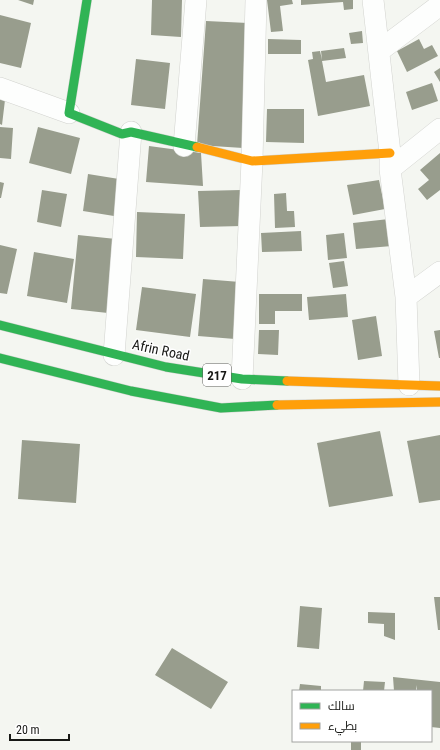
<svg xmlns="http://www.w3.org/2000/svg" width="440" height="750" font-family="'Roboto Condensed',Cairo,sans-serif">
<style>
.building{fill:#989d8d}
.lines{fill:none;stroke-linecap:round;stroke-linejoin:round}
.street-casing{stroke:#d2d3cf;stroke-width:22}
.fast-casing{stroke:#d2d3cf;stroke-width:10}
.slow-casing{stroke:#d2d3cf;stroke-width:10}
.street{stroke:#fdfefd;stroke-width:21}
.fast{stroke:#30b455;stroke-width:9}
.slow{stroke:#ff9f0a;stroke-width:9}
.labels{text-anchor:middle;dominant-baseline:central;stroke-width:3;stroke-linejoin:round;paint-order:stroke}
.shield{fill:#fff;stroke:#5d5d5b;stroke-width:1}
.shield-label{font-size:13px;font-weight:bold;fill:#171815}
.street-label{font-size:14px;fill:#171815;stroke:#fff}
</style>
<rect width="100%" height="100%" fill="#f4f6f1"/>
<!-- building -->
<path class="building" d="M18 0H34L33 5Z
M152 0H182L181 37 151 35Z
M267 0H292L293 4 280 6 283 31 271 32Z
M301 0H353V9L344 10 343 2 301 5Z
M0 15 31 23 21 68 0 63Z
M206 21 248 23 243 148 197 145Z
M362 31 363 43 351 44 349 33Z
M268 39 301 40V54H268Z
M419 39 424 49 432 45 438 56 407 72 397 51Z
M344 48 346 58 322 61 326 82 364 75 370 106 318 116 308 60 313 59 312 52 320 51 322 60 321 51Z
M136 59 170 63 165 109 131 105Z
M440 68V82L434 72Z
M432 83 438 101 412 110 406 92Z
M0 99 5 100 2 125 0 124Z
M267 109H304V143L266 142Z
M0 127 13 128 11 159 0 158Z
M38 127 80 138 71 174 29 163Z
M149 146 201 153 203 186 146 182Z
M440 153V190L427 200 418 189 429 180 420 170Z
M88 174 119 179 114 216 83 211Z
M379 180 385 209 353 215 347 185Z
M0 182 4 183 1 198H0Z
M42 190 67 194 61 227 37 222Z
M241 190 242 226 200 227 198 191Z
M286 193 287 211H294L295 227 275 228 274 194Z
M137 212 185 214 183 259 136 257Z
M389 219 392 246 356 249 353 223Z
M301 231 302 251 262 252 261 233Z
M344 233 347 258 328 260 326 235Z
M78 235 116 239 108 313 71 309Z
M0 245 17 249 7 294 0 293Z
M34 252 74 259 67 303 27 296Z
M344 261 348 286 333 288 329 263Z
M203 279 240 282 235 339 198 336Z
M142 287 196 294 190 337 136 330Z
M259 294H302V311H275V324H259Z
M346 294 348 317 309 320 307 297Z
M376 316 382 356 358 360 352 320Z
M259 330H279L278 355 258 354Z
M440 330V358H439L434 331Z
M380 431 393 496 329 507 317 443Z
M440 435V500L419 503 407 441Z
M22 440 80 444 76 503 18 499Z
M434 597H440V630H438Z
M300 606 322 608 319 649 297 647Z
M368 612 395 613V640L384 636V624L368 623Z
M172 648 228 682 211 709 155 675Z
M393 677 440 682V728L431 727V691H417V685L416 691H394Z
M364 681 385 682 384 691H363Z
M300 684 321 686V691H299Z
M351 741H361V750H351Z"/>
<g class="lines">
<!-- street casing -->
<g class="street-casing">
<path id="street" d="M373 0 390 153V169L406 297 409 385
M379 51 440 5
M0 88 69 113
M184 146 196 0
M390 169 440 129
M406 297 440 272
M114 355 131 132
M242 379 252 161 256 0"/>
</g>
<!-- fast casing -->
<g class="fast-casing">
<path id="fast" d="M87 0 69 113 122 134 131 132 197 147
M0 325 166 367 242 379 287 381
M0 358 131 391 221 408 277 405"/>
</g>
<!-- slow casing -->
<g class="slow-casing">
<path id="slow" d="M197 147 252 161 390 153
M287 381 440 386
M277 405 440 402"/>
</g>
<!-- street -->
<use href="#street" class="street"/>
<!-- fast -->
<use href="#fast" class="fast"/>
<!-- slow -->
<use href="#slow" class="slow"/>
</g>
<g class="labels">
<!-- shield labels -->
<rect class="shield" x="203" y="364" width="28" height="22" rx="3"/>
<g class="shield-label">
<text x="217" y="375">217</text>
</g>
<!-- street labels -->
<g class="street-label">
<text transform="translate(161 350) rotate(12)">Afrin Road</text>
</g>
</g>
<!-- legend -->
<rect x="292" y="690" width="140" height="52" fill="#ffffff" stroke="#a2a3a1"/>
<rect x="300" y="703" width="20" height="6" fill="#30b455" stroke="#a2a3a1"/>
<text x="328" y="710" font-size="12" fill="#171815">سالك</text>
<rect x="300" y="723" width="20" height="6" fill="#ff9f0a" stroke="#a2a3a1"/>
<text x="328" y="730" font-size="12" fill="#171815">بطيء</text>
<!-- scale -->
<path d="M10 734v6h59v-6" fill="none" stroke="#171815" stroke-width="2"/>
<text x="16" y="734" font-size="12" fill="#171815" stroke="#ffffff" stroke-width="3" paint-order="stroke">20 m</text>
</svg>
